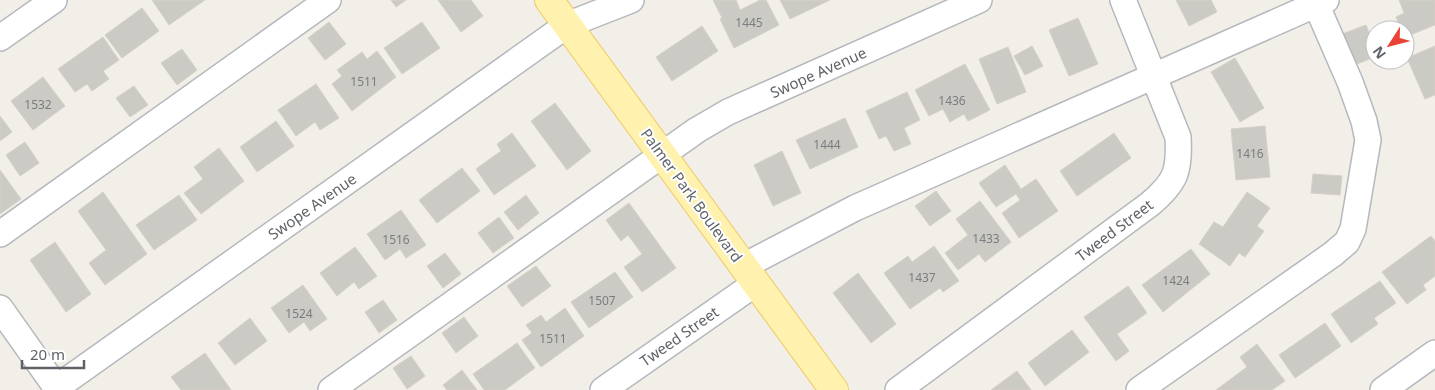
<svg xmlns="http://www.w3.org/2000/svg" width="1435" height="390" font-family="'Noto Sans',sans-serif">
<style>
.building{fill:#cccac5;stroke:#d6d1c6}
.lines{fill:none;stroke-linecap:round;stroke-linejoin:round}
.minor-casing{stroke:#b5b8bc;stroke-width:28}
.major-casing{stroke:#f2c960;stroke-width:30}
.minor{stroke:#fff;stroke-width:25}
.major{stroke:#fff2af;stroke-width:28}
.labels{text-anchor:middle;dominant-baseline:central;stroke-width:4;stroke-linejoin:round;paint-order:stroke}
.number-label{font-size:12px;fill:#7a7d7f}
.street-label{font-size:15px;fill:#5f6368;stroke:#fff}
</style>
<rect width="100%" height="100%" fill="#f1efe8"/>
<!-- building -->
<path class="building" d="M152 0H205L169 25Z
M391 0H406L396 7Z
M438 0H471L483 16 461 32Z
M713 0H736L740 10 760 0H766L779 25 734 48 720 19 722 18Z
M780 0H830L790 19Z
M1176 0H1211L1217 12 1189 26Z
M1399 0H1435V25L1405 37V30H1401L1396 17 1404 13Z
M142 8 159 31 122 58 105 35Z
M1078 18 1098 64 1069 76 1049 30Z
M329 22 346 44 325 60 308 38Z
M422 22 440 48 402 74 384 48Z
M1366 25 1375 47V57L1354 65 1342 34Z
M702 26 718 51 672 81 656 57Z
M103 37 119 60 103 71 109 79 92 91 87 84 75 92 58 69Z
M1032 46 1043 66 1025 75 1014 56Z
M1435 46V95L1425 99 1407 58Z
M1008 47 1026 92 997 104 979 59Z
M182 49 197 70 177 85 161 63Z
M377 51 396 77 352 111 332 84 342 76 337 70 362 52 367 59Z
M1235 58 1264 108 1240 122 1211 72Z
M965 64 990 110 968 121 964 114 950 122 943 109 929 116 915 90Z
M43 77 65 106 33 130 11 101Z
M316 84 339 118 320 130 315 122 296 136 278 110Z
M134 86 148 105 130 117 116 98Z
M907 92 920 120 904 128 911 144 894 151 886 136 879 139 866 111Z
M555 103 591 151 567 170 531 121Z
M0 116 12 132 0 141Z
M845 118 858 147 810 169 796 140Z
M276 121 294 146 257 172 240 147Z
M1265 126 1270 177 1236 180 1231 129Z
M512 133 536 166 494 195 476 169 501 151 497 144Z
M1114 133 1131 158 1077 196 1060 171Z
M25 142 39 163 20 176 6 155Z
M219 148 244 181 201 214 184 193 203 179 194 167Z
M782 151 801 193 773 206 754 165Z
M1005 165 1021 189 1036 179 1058 211 1019 238 1002 213 1020 200 1016 194 996 207 979 183Z
M462 168 480 191 437 223 419 200Z
M0 170 21 199 0 214Z
M1313 174 1342 176 1340 195 1311 193Z
M936 191 951 211 930 226 915 206Z
M103 192 147 254 105 285 89 263 106 250 78 211Z
M1247 192 1270 208 1257 226 1264 231 1245 257 1239 253 1230 266 1199 244 1214 222 1223 227Z
M179 195 197 220 154 250 136 225Z
M526 195 539 213 518 230 504 212Z
M980 201 1011 242 985 262 979 254 958 270 945 253 968 235 956 219Z
M629 203 676 268 642 292 624 267 642 254 628 235 621 241 606 220Z
M401 210 426 245 406 258 400 249 385 260 367 234Z
M499 217 514 238 493 253 478 233Z
M1431 236 1435 241V276L1423 285 1426 290 1407 304 1382 272Z
M55 242 91 294 66 312 30 260Z
M934 246 959 281 943 292 940 288 910 309 884 273 908 256 912 262Z
M355 247 377 276 359 289 354 282 337 296 320 273Z
M1191 249 1210 274 1163 312 1142 285Z
M445 253 461 274 443 288 427 266Z
M536 266 551 286 522 307 507 286Z
M615 272 633 297 589 328 571 302Z
M858 273 896 324 871 343 833 293Z
M1380 281 1396 303 1374 318 1378 324 1351 343 1331 314Z
M303 285 327 319 310 331 304 322 289 333 271 308Z
M1128 286 1147 313 1117 334 1129 351 1116 361 1084 317Z
M383 300 397 320 379 333 365 312Z
M565 308 584 336 541 367 522 340 532 333 526 325 541 315 546 322Z
M464 317 478 336 456 353 442 333Z
M250 318 267 341 235 365 218 343Z
M1325 323 1341 346 1295 378 1279 355Z
M1072 330 1089 352 1045 386 1028 363Z
M517 343 535 368 505 390H484L473 374Z
M1257 344 1285 381 1272 390H1216L1247 367 1240 357Z
M205 353 231 390H181L171 377Z
M411 356 425 376 407 389 393 368Z
M462 370 477 390H447L443 385Z
M1017 371 1031 390H991Z"/>
<g class="lines">
<!-- minor casing -->
<g class="minor-casing">
<path id="minor" d="M0 38 54 0
M0 234 328 0
M744 266 855 208 1326 0
M0 308 58 390
M56 388 567 25 631 0
M331 390 697 130 728 112 979 0
M603 390 756 283
M898 390 1150 204C1176 182 1180 171 1178 137L1123 0
M1139 390 1333 254 1347 242 1353 229 1368 140 1364 121 1350 82 1316 4
M1383 390 1435 353"/>
</g>
<!-- major casing -->
<g class="major-casing">
<path id="major" d="M549 0 834 390"/>
</g>
<!-- minor -->
<use href="#minor" class="minor"/>
<!-- major -->
<use href="#major" class="major"/>
</g>
<g class="labels">
<!-- number labels -->
<g class="number-label">
<text x="749" y="22">1445</text>
<text x="364" y="81">1511</text>
<text x="952" y="100">1436</text>
<text x="38" y="104">1532</text>
<text x="827" y="144">1444</text>
<text x="1250" y="153">1416</text>
<text x="986" y="238">1433</text>
<text x="396" y="239">1516</text>
<text x="922" y="277">1437</text>
<text x="1176" y="280">1424</text>
<text x="602" y="300">1507</text>
<text x="299" y="313">1524</text>
<text x="553" y="338">1511</text>
</g>
<!-- street labels -->
<g class="street-label">
<text transform="translate(818 72) rotate(-24)">Swope Avenue</text>
<text transform="translate(692 195) rotate(54)">Palmer Park Boulevard</text>
<text transform="translate(312 206) rotate(-35)">Swope Avenue</text>
<text transform="translate(1114 230) rotate(-37)">Tweed Street</text>
<text transform="translate(679 336) rotate(-35)">Tweed Street</text>
</g>
</g>
<!-- north arrow -->
<g transform="translate(1390 45) rotate(234)"><circle r="24" fill="#ffffff" stroke="#bfc1c3"/>
<path d="M0-4L9 19L0 12L-9 19Z" fill="#ea4335"/>
<text y="-8" font-size="14" font-weight="bold" text-anchor="middle" fill="#5f6368">N</text>
</g>
<!-- scale -->
<path d="M22 360v8h62v-8" fill="none" stroke="#5f6368" stroke-width="2.5"/>
<text x="30" y="360" font-size="15" fill="#5f6368" stroke="#ffffff" stroke-width="4" paint-order="stroke">20 m</text>
</svg>
